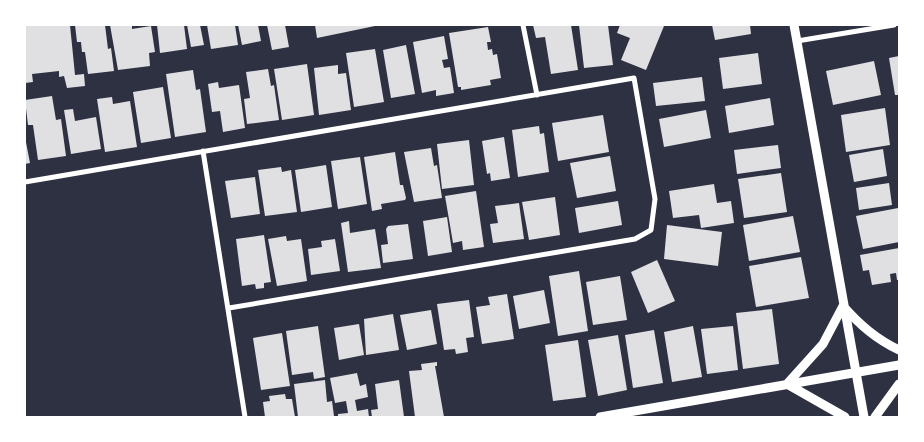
<svg xmlns="http://www.w3.org/2000/svg" width="924" height="442" font-family="Ubuntu,sans-serif">
<style>
.building{fill:#e0e0e3}
.lines{fill:none;stroke-linecap:round;stroke-linejoin:round}
.minor{stroke:#fff;stroke-width:5}
.tertiary{stroke:#fff;stroke-width:9}
</style>
<rect width="100%" height="100%" fill="#2d3142"/>
<!-- building -->
<path class="building" d="M26 25H70L75 75 84 74 85 86 67 88 64 76 59 77V71L32 74 33 82 25 83Z
M75 25H105L108 49 111 48 114 71 88 74 85 52H82L81 42H77Z
M110 25H132V29L151 26 155 52 149 53 150 66 118 70Z
M157 25H184L187 49 160 53Z
M187 25H200L204 45 191 47Z
M207 25H235L238 45 211 49Z
M238 25H258L261 41 242 45Z
M267 25H285L289 47 272 50Z
M315 25H374L375 26 317 38Z
M533 25H571L578 70 551 74 545 37 536 38Z
M579 25H608L613 65 584 68Z
M620 25 664 26 646 70 621 60 630 38 617 33Z
M712 25H750L751 34 715 40Z
M488 27 491 42H487L488 50 492 49 493 55 497 54 501 78 490 80 491 85 461 90V87H458L449 33Z
M444 36 448 59 442 60 444 68 450 67 454 93 436 96V90L422 93 413 42Z
M406 45 415 94 391 98 383 50Z
M375 49 384 102 354 107 346 53Z
M758 53 762 84 723 89 719 58Z
M899 56V95H895L889 58Z
M874 61 881 95 833 105 826 71Z
M307 64 314 115 282 120 274 69Z
M338 65V74L346 73 351 110 319 115 314 68Z
M268 69 271 86 274 85 279 120 247 124 244 99 250 98 246 72Z
M193 70 196 90 200 89 206 132 175 137 166 74Z
M702 77 705 101 656 106 653 83Z
M218 82 219 88 239 85 245 128 223 132 220 111 212 112 208 84Z
M163 87 171 138 141 143 133 92Z
M52 96 56 120 61 119 66 156 38 160 33 125H28L25 100Z
M112 97 113 104 130 101 137 147 105 152 97 99Z
M770 98 774 125 729 133 725 106Z
M885 108 890 145 846 152 841 115Z
M73 109 75 121 96 117 101 149 71 154 64 110Z
M706 110 711 138 664 147 659 119Z
M603 115 609 152 558 161 552 123Z
M539 126 540 134 544 133 549 172 518 177 512 130Z
M25 137 30 163 25 164Z
M504 137 510 178 491 181 490 173 487 174 482 141Z
M469 140 474 185 442 189 437 144Z
M778 145 781 168 737 174 734 150Z
M431 148 434 166 437 165 442 198 414 202 404 152Z
M883 149 887 176 854 182 849 155Z
M395 152 400 185H403L406 198 405 200 381 204 382 209 372 211 364 157Z
M610 156 616 191 577 198 570 163Z
M360 157 367 204 338 209 331 161Z
M326 165 332 207 301 212 295 170Z
M281 167 282 172 291 170 297 212 265 216 258 170Z
M781 173 787 212 744 218 738 179Z
M255 177 260 214 231 218 225 181Z
M889 183 892 205 859 210 856 188Z
M714 184 717 203 731 201 734 223 701 228 699 215 673 218 669 191Z
M476 191 484 247 463 250 462 241 453 243 445 196Z
M555 197 560 235 529 240 522 202Z
M618 201 622 225 579 233 575 208Z
M519 203 524 239 493 243 490 224 498 223 495 206Z
M898 208 899 242 863 249 856 216Z
M793 216 800 252 749 261 743 225Z
M447 217 452 252 428 256 423 221Z
M349 221 350 233 375 229 381 268 348 272 341 223Z
M408 224 413 259 383 263 381 245 388 244 386 229 388 226Z
M667 225 722 232 718 266 664 259Z
M264 235 271 282 264 283V288L256 289 255 284 242 286 236 239Z
M286 236 287 241 301 239 307 281 277 286 268 239Z
M335 239 340 271 311 275 308 249 322 247 321 241Z
M899 248V280H897L896 273 890 274 891 282 872 285 869 270 863 271 860 255Z
M801 257 809 298 756 307 749 266Z
M657 260 675 301 648 313 631 272Z
M579 271 588 331 558 336 549 276Z
M620 276 627 320 593 325 586 282Z
M544 290 550 323 519 329 513 296Z
M507 294 514 339 482 344 476 307 490 305 488 297Z
M469 300 474 337 466 338 468 352 456 354 455 349 444 350 437 304Z
M772 309 779 364 743 369 736 313Z
M431 310 437 344 407 350 400 315Z
M393 314 399 350 366 355 364 319Z
M359 324 364 355 339 360 334 328Z
M318 326 325 377 314 379 313 372 292 375 286 331Z
M693 326 702 377 672 382 664 332Z
M733 326 738 370 707 374 701 329Z
M654 330 663 383 633 388 625 335Z
M282 333 290 386 261 390 253 338Z
M618 335 627 390 598 396 588 340Z
M578 340 586 397 553 401 545 345Z
M437 362V366H435L444 417H415L409 371 422 370 421 364Z
M357 373 360 386 366 384 368 397 355 400 357 411 368 409 369 417H338V414L348 413 346 401 335 403 330 378Z
M325 380 327 402 332 401 334 416 298 417 294 384Z
M399 380 404 417H372L371 410 378 409 375 384Z
M285 394 286 399H292L295 417H265L263 402 270 401 269 396Z"/>
<g class="lines">
<!-- minor -->
<path class="minor" d="M523 25 537 95
M797 41 894 25
M203 151 245 417
M25 182 634 78 655 199 651 230 635 239 229 308"/>
<!-- tertiary -->
<path class="tertiary" d="M794 25 864 417
M600 417 899 365
M845 417 787 384 823 344 843 306C860 325 876 339 899 350
M875 417 899 384"/>
</g>
<!-- border -->
<rect width="924" height="442" fill="none" stroke="#ffffff" stroke-width="52"/>
</svg>
